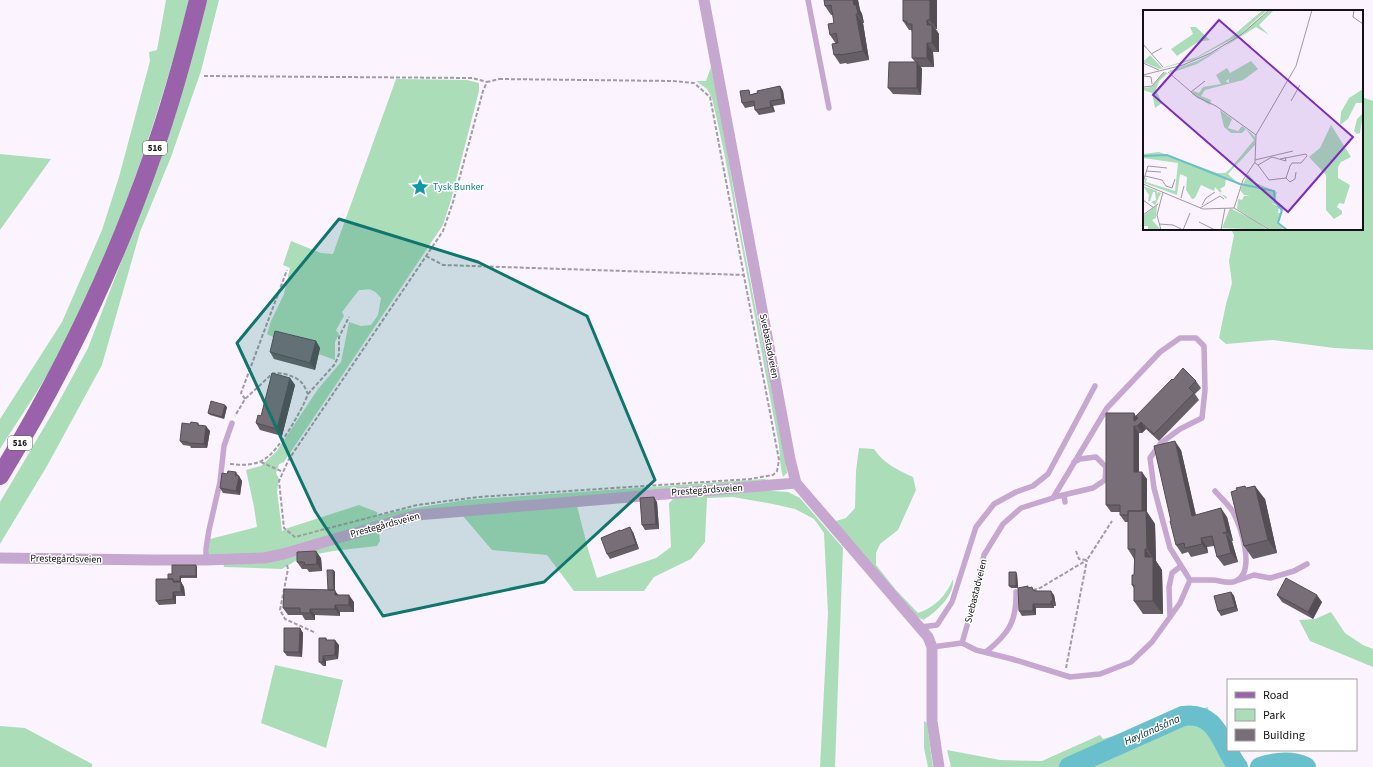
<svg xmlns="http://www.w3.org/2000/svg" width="1373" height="767" font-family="'Source Sans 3',sans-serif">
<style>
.green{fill:#abddb8}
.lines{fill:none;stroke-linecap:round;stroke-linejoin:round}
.river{stroke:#6abfcc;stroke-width:20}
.path{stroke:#a19ca4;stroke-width:2;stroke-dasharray:4 2;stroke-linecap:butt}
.lane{stroke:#c5a7cf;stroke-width:5.5}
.street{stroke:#c5a7cf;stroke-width:11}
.primary{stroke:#9962aa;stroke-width:18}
.wall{fill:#675f66}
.shaded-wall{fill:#544d53}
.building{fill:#786e77;stroke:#544d53}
.marked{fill:#0f766e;fill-opacity:0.2;stroke:#0f766e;stroke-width:3;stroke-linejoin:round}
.labels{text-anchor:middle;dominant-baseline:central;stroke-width:3;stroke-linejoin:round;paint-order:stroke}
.shield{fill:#fff;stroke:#5a585c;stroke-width:1}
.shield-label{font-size:9px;font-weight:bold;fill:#141116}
.culture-label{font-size:10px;fill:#0d838f;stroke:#fff;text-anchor:start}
.street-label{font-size:10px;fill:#141116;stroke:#fff}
.water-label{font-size:11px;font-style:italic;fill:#083339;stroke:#fff}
.inset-river{fill:none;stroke:#6abfcc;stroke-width:2}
.inset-road{fill:none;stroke:#9f99a1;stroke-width:1}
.view{fill:#7b2cbf;fill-opacity:0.15;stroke:#7b2cbf;stroke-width:2}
.inset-edge{fill:none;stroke:#141116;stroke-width:2}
</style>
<rect width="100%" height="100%" fill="#fbf4fe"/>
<!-- green -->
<path class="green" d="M166 0H190C156 124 116 248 54 362 39 391 18 420 0 449V419L62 322 102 230 119 177 150 61 149 52 157 50Z
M207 0H219L201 71 171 157 140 232 102 365 47 466 0 544V502L56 407 88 348 128 244Z
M711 67C722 118 730 170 739 222 754 302 770 382 786 462L787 473 783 477C780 466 780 456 779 445L724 152 712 98 707 89 696 81H706Z
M396 79 467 80 479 83V91L451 200 443 225 284 462 279 464 276 473 279 479 277 491 282 531 288 528 359 505 377 512 378 516 402 510 465 500 764 479 775 481 378 522 380 541 377 546 333 551 302 557 282 569 224 567 221 555H208L210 539 257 527 254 507 246 470 261 466 276 452 318 389 341 362 349 322 361 326 371 325 378 315 381 298C373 288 370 289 359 290L342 312 344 316 336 330 339 334 335 342V360L277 339 267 334 271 321 284 294 290 268 283 265 291 241 321 253 333 254Z
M1362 97 1373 101V350L1334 348 1273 340 1226 344 1219 338 1226 304 1232 283 1229 261 1234 235 1231 229H1362Z
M0 154 51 159 0 230Z
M859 448 874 449C884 464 898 470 913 477L916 490 898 530 880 544 876 553V565L896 590 918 613C934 608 947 595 953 579 955 595 936 613 923 620L916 616 812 496 836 521 846 518 855 508 856 471Z
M760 490 788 492 800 498 843 548 835 767H820L828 613 824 533 814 519 795 509 773 504 733 497 707 498 705 542 691 559 654 577 644 591H574L547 555 492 550 462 515 577 506 588 549 597 578 656 558 671 547 669 503 674 498Z
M1331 612 1345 633 1363 645 1373 649V667L1310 641 1299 620 1315 619Z
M275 665 343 680 326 748 261 723Z
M1208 707 1210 725 1235 767H951L947 750 1000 760 1042 761 1100 735 1103 739Z
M924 721 927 723 933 767H928L924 748Z
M0 726 25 728 92 764V767H0Z"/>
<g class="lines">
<!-- river -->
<path class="river" d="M1069 767 1183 716C1219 711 1221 746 1238 767
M1260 767C1275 762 1291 760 1306 767"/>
<!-- path -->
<path class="path" d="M204 76 472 78 487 82
M499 79 673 81 694 83 710 97 779 460 777 471 773 475 750 479 478 497 417 505 295 537 284 528 279 481 289 459 443 231 453 202 483 91 487 82Z
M426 256 443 265 744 275
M308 394 335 364 339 354V337L349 317
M245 399 241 393 287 270
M261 462 283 472
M230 464C241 465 253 466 263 460 278 453 302 410 308 394 306 391 305 386 302 383 296 376 280 371 272 374L245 399 235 416
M1076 551 1079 559 1087 560 1112 521
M287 565 288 569 280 610 285 619 316 633
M1033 590 1040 588 1087 560
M1066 668 1087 560"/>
<!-- lane -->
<path class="lane" d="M808 0 829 108
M1064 495 1065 502
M1053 498 1107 408 1160 352 1180 338H1196L1204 346 1205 390 1202 418 1180 429 1161 443 1150 458 1154 488 1170 548 1190 580C1197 580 1204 580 1212 580 1220 580 1228 585 1236 581 1256 572 1241 526 1233 512 1229 505 1221 498 1215 491
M206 560V549L209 530 220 482 224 446 232 423
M1239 580 1254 575 1270 578 1294 571 1307 564
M1170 617 1169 587 1172 573 1181 566
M921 627 937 625 952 602 976 527 994 504 1016 492 1033 486 1048 474 1095 386
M962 643 976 650 1012 659 1070 677 1100 674 1131 662 1152 642 1180 603 1190 580
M932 647 962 643 973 605 984 555 1003 524 1021 508 1059 496 1093 488 1105 480 1106 467 1096 457 1080 459 1074 462
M986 652C1008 634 1017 622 1016 592"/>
<!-- street -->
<path class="street" d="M704 0 790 459 796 483 928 637 932 647V721L939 767
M0 558 154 560H206L264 558 283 554 417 515 796 483"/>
<!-- primary -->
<path class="primary" d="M0 476C62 374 114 267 153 154 171 104 185 52 198 0"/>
</g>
<!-- wall -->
<path class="wall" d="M824 0H858L860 10 862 14 864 23H863L869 60 847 64 846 63 840 64 834 55 836 44 830 35 834 23 833 15H831L825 6Z
M937 0V29H936L939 34V52H933L934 67H921L922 69 921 95 893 94 888 88 915 62 912 58V32L911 30H909L903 21Z
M780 86 783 91 785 104 773 106 775 112 759 115 755 110V106L745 108 742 103 752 94Z
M316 341 320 348 315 370 274 359 270 352Z
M290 378 295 385 282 436 260 430 256 423Z
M1173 380 1196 381 1201 388 1195 394 1199 400 1159 441 1146 429 1142 433H1139V472L1147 479V512L1155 524 1156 561 1162 570 1163 614H1143L1134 601V588L1132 585 1134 575V559L1128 549V522H1125L1120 515V512H1111L1106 505 1136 416Z
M227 407 224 419 210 415 208 413Z
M198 423 199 425 210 431 207 448H191L190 446 183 445 180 441 190 424Z
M1181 450 1196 515 1227 517 1233 541H1232L1238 562 1224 566 1217 557 1214 546 1207 547 1208 553 1191 557 1188 552 1182 554 1176 545 1171 521Z
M236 472 242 481 240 495 223 493 220 488 227 474Z
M1246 488 1265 499 1277 553 1253 559 1244 546Z
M657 502 659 529 645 530 642 525Z
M620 531 633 532 639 549 610 559 607 554Z
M321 558 322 571 309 572 307 569H302L297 562Z
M197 567V578H181V582L184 587 185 596H176V604L159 605 156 601 168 579 172 574Z
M333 570 335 572V591L338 595 354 602V612H340V616L315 615V620H305L302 615H288L283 608 328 590Z
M1017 574 1018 588H1011L1009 586Z
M1029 587 1034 590 1054 595 1056 606H1054V608H1036V615L1022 616 1019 611Z
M1231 592 1234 596 1238 611 1221 616 1218 611Z
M1277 595 1322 602 1313 619 1282 602Z
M300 628 303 633 302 657 287 656 284 652Z
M326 638 327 640 339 645 338 659 326 661V666H323L319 662Z"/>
<!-- shaded-wall -->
<path class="shaded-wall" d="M853 0H858L860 10 862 14 864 23 858 14 854 5Z
M930 0H937V29L930 20Z
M856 14 863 23 869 60 863 51Z
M927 20 932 28V25L939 34V52L932 43 927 25Z
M927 43 933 52 934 67 927 58Z
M917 62 922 69 921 95 917 88Z
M780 86 783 91 785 104 782 99Z
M770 101 773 106 775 112 771 107Z
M316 341 320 348 315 370 310 363Z
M290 378 295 385 282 436 277 429Z
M225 405 227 407 224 419 222 417Z
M1134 413 1139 421 1141 422 1146 429 1142 433 1134 421Z
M206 426 210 431 207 448 204 444Z
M1134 426 1139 433V479L1134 472Z
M1175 441 1181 450 1198 525 1192 516Z
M1142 472 1147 479V512L1155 524 1156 561 1162 570 1163 614 1153 601 1145 557V549L1153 560V558L1147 549 1142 515Z
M239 476 242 481 240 495 236 491Z
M1255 486 1265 499 1277 553 1268 540Z
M654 497 657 502 659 529 656 524Z
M1221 508 1227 517 1233 541 1227 532Z
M630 527 633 532 639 549 636 544Z
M1226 533 1232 542 1238 562 1231 553Z
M1201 538 1207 547 1208 553 1202 544Z
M316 551 321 558 322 571 317 564Z
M196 565 197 567V578L196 576Z
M333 570 335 572V591L340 597 335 595 334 592Z
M1016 572 1017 574 1018 588 1016 586Z
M180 576 181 578V583L180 581Z
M181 582 184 587 185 596 181 592Z
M1051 591 1054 595 1056 606 1053 601Z
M173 592 176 596V604L173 599Z
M1231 592 1234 596 1238 611 1235 607Z
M349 595 354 602V612L349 605Z
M1317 595 1322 602 1313 619 1308 612Z
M1051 601 1054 606V608L1051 604Z
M1033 604 1036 608V615L1033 611Z
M335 605 340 612V616L335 609Z
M310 609 315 615V620L310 613Z
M300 628 303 633 302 657 299 652Z
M335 640 339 645 338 659 335 655Z
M323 656 326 661V666L323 662Z"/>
<!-- building -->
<path class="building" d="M824 0H853L854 5H856L858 14H856L863 51 840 55V54L834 55 832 44 838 43 836 33 830 35 828 24 834 23 831 5 825 6Z
M903 0H930V20H927V25H932V43H927V58H912V24H907V21H903Z
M889 62H917V88H888Z
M780 86 782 99 770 101 771 107 755 110 754 101 742 103 740 91 749 90 750 95 758 93 757 91Z
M275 331 316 341 310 363 270 352Z
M1183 368 1196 381 1189 388 1194 393 1154 434 1141 422 1137 426H1134V472H1142V511H1128V515H1120V505H1106V413H1134V421H1135L1138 418 1136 416 1172 379 1173 380Z
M272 373 290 378 277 429 256 423 258 415 261 416Z
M211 401 225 405 222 417 208 413Z
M191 422 198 423V425L206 426 204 444 188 443V442L180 441 182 423 190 424Z
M1175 441 1192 516 1221 508 1227 532 1223 533H1226L1231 553 1217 557 1212 536 1201 538 1202 544 1185 548 1184 543 1176 545 1170 521H1171L1154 446Z
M228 471 236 472 235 475 239 476 236 491 220 488 222 473 227 474Z
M1245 486 1246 488 1255 486 1268 540 1244 546 1231 492 1237 490 1236 488Z
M654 497 656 524 642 525 640 498Z
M1128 511H1146L1147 549H1145V557H1153V601H1134V585H1132V575H1134L1135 549H1128Z
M630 527 636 544 607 554 601 538 620 530V531Z
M316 551 317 564 305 565 304 562H297V552Z
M172 565H196V576H180V581H174L173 579H168V574H172Z
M327 570H333L334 590H328Z
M1009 572H1016V586H1009Z
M1286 578 1317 595 1308 612 1277 595Z
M156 579H173V582H181V592H173V599L156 601Z
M1028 586V588L1032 587 1033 590 1036 591H1051L1053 601H1051V604H1033V611H1019L1018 588Z
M284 589 335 590V595H349V605H335V609H310V613H300V608H283Z
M1231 592 1235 607 1218 611 1214 596Z
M284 628H300L299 652H284Z
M319 638H326V640H335V655L323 656V662H319Z"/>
<!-- marked area -->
<path class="marked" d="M339 219 478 262 587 316 655 480 544 582 383 616 315 511 237 343Z"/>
<!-- icons -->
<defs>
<g id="sight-bare" transform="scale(1.38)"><path d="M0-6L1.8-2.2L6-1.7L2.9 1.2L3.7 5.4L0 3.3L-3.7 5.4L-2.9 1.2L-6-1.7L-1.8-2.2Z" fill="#0f9aa8" stroke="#fff" stroke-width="2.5" paint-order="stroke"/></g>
</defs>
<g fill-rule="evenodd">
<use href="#sight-bare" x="420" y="187"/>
</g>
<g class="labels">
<!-- shield labels -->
<g class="shield">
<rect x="143" y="141" width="24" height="14" rx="3"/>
<rect x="8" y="436" width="24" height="14" rx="3"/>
</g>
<g class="shield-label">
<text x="155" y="148">516</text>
<text x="20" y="443">516</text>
</g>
<!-- culture labels -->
<g class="culture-label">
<text x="433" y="187">Tysk Bunker</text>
</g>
<!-- street labels -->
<g class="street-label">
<text transform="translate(769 346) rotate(79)">Svebastadveien</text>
<text transform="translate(707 490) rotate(-4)">Prestegårdsveien</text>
<text transform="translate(385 525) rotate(-15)">Prestegårdsveien</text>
<text transform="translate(66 559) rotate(1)">Prestegårdsveien</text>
<text transform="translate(976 591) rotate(-76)">Svebastadveien</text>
</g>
<!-- water labels -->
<g class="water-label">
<text transform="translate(1152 730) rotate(-24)">Høylandsåna</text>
</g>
</g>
<!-- overview -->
<g transform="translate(1143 10)">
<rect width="220" height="220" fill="#fbf4fe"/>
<path d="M120 0H124L95 26 50 50 17 59 0 52 7 45 19 58 54 47 87 28ZM127 0H131L116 15 126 25 113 17 54 54 28 63 26 61 54 51 81 37ZM47 17H53L67 30 55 32 34 46 28 39 50 24ZM108 51 115 59 103 68 100 70 62 80 58 86 68 90 67 95 49 84 50 81 56 83 60 77 78 74 82 71 86 73V69L78 74 73 65 84 58 87 63ZM21 62 25 63 16 71 13 80 19 93 12 98 9 83 0 80V78L8 77ZM220 79V93H213L205 109 197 115 198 102 206 88ZM77 100 89 109 85 118 95 121 99 116 108 123 112 127V135L85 164 97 175 83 168 82 176 77 179 79 181 77 183 84 187 83 189 72 177 71 181 58 175 52 188 49 189 43 180 44 167 37 164 34 185 1 173 2 168H4L3 172 32 181 35 153 0 148V144L16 142 74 163H82L87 159 111 130 103 119 99 123H88L81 117ZM220 103 217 123 214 124 211 121 214 109ZM188 115 208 147 198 152 195 157V168L207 175 201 194 196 193 194 197 199 201V204L191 209 183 200V165L166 147 177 138ZM105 164 113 173 134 182 131 191 138 196V202L136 195 128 193 136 197 135 203H138L135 214 143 220 138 217 141 220H128L94 199 95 189 99 190 101 186 107 185H101L97 180ZM0 176 14 181 15 184V182L18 183 12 195 8 192 13 190 12 182H10L7 191H5L6 185ZM14 195 13 208 9 210 18 220H5V216H0V206ZM87 198 111 210 125 220 79 218Z" fill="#abddb8"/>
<path class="inset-river" d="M0 146 24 145 97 174 131 181 132 192 139 200 135 213 144 220"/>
<path class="inset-road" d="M211 0 210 7 220 14M0 34 20 57M8 44 19 38M0 53 16 60M25 62 54 87 73 96 113 125M0 65 40 55 68 43 99 24 126 0M1 66 8 67 9 74M0 77 9 76 21 62M48 82 62 71M148 91 157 75M137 149 163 144 164 146 158 153H149L147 156 143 168 147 172 152 169 153 162M112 150 150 141M112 153 115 155 129 147 143 151 142 147M115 155 126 170 143 168M3 161 18 162M2 166 19 170 23 176 29 178 32 169M0 172 5 156 24 158M0 174 60 199 91 198 127 220M38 188 41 176M0 190 11 198M59 195 63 188 72 182M57 198 77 186 81 189M91 198 100 170 112 152 113 125 153 56 169 0M0 205 15 194M56 212 72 220M16 214 30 215 40 220M18 220 14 205 20 182M40 220 47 203M78 220 82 198"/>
<path class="view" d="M76 10 210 127 145 202 10 85Z"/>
<rect width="220" height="220" class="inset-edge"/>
</g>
<!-- legend -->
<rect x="1227" y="679" width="130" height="72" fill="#ffffff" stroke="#a1a0a2"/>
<rect x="1235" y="692" width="20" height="6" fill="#9962aa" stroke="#a1a0a2"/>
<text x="1263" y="699" font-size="12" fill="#141116">Road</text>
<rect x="1235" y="709" width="20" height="12" fill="#abddb8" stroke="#a1a0a2"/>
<text x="1263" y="719" font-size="12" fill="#141116">Park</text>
<rect x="1235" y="729" width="20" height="12" fill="#786e77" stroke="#a1a0a2"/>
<text x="1263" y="739" font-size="12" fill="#141116">Building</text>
</svg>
